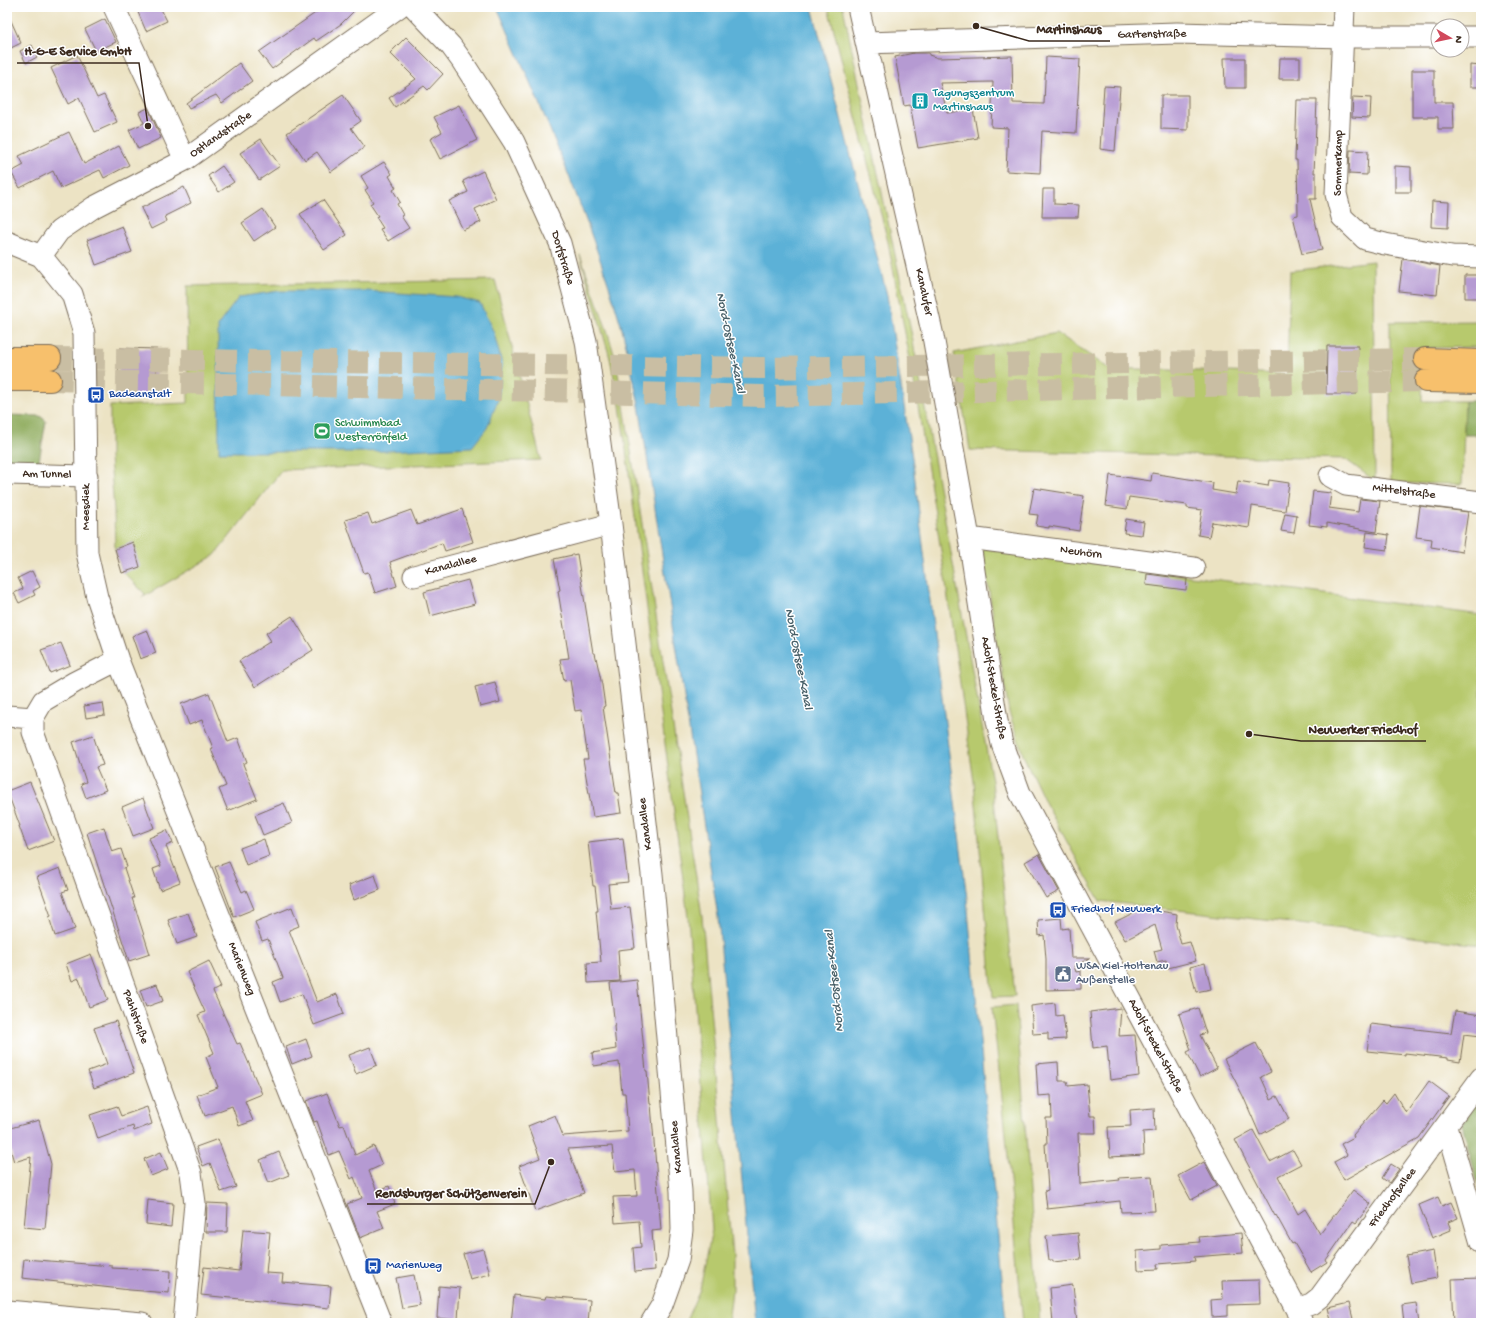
<svg xmlns="http://www.w3.org/2000/svg" width="1488" height="1330" font-family="'Gochi Hand',sans-serif">
<style>
.green{fill:#b7c96d;stroke:#797a46}
.forest{fill:#91ad60;stroke:#666c3f}
.water{fill:#5bb1d7;stroke:#4b6e7a}
.building{fill:#b59ad2}
.lines{fill:none;stroke-linecap:round;stroke-linejoin:round}
.highway-tunnel{stroke:#c9bea3;stroke-width:22;stroke-dasharray:22 11;stroke-linecap:butt}
.minor-casing{stroke:#796b58;stroke-width:23}
.highway-casing{stroke:#796b58;stroke-width:24}
.minor{stroke:#fff;stroke-width:21}
.highway{stroke:#f7c06c;stroke-width:22}
.labels{text-anchor:middle;dominant-baseline:central;stroke-width:3;stroke-linejoin:round;paint-order:stroke}
.street-label{font-size:12px;fill:#3b2a1e;stroke:#fff}
.culture-label{font-size:12px;fill:#0d838f;stroke:#fff;text-anchor:start}
.transit-label{font-size:12px;fill:#164399;stroke:#fff;text-anchor:start}
.leisure-label{font-size:12px;fill:#27864d;stroke:#fff;text-anchor:start}
.service-label{font-size:12px;fill:#4e5e75;stroke:#fff;text-anchor:start}
.water-label{font-size:13px;font-style:italic;fill:#486068;stroke:#fff}
.leader{fill:none;stroke:#3b2a1e;stroke-width:1.5}
.callout-dot{fill:#3b2a1e;stroke:#fff;stroke-width:1.5}
.callout-label{font-size:13px;text-anchor:middle;font-weight:bold;fill:#3b2a1e;stroke:#fff;stroke-width:3;stroke-linejoin:round;paint-order:stroke}
</style>
<rect width="100%" height="100%" fill="#fff"/>
<filter id="ink" filterUnits="userSpaceOnUse"><feTurbulence type="fractalNoise" baseFrequency=".025" numOctaves="2"/><feDisplacementMap in="SourceGraphic" scale="8" xChannelSelector="R" yChannelSelector="G"/><feConvolveMatrix kernelMatrix="1 2 1 2 8 2 1 2 1" color-interpolation-filters="sRGB"/></filter>
<filter id="wash" filterUnits="userSpaceOnUse"><feTurbulence type="fractalNoise" baseFrequency=".012" numOctaves="4" result="noise"/><feDisplacementMap in="SourceGraphic" scale="16" xChannelSelector="R" yChannelSelector="G"/><feGaussianBlur stdDeviation="0.9" result="paint"/><feColorMatrix in="noise" values="0 0 0 0 0 0 0 0 0 0 0 0 0 0 0 0 0 1.4 0 .05"/><feComposite in="paint" operator="in"/></filter>
<g filter="url(#wash)">
<rect width="100%" height="100%" fill="#ece3c4"/>
<!-- green -->
<path class="green" d="M828 7H843L912 336 992 781 1015 996 993 997 974 782 944 570 914 381 888 242Z
M580 255 608 333 615 358 624 406 702 916 732 1255V1291L728 1323H685L700 1289 712 1230 688 917 620 405 610 358Z
M1373 261 1375 481 1345 459 970 450 954 353 1057 333 1108 368 1287 374 1290 271Z
M495 280 541 460 282 470 215 555 141 598 145 594 122 571 115 549 114 510 110 457V406L188 403 187 286Z
M1481 321V347L1423 348 1422 401H1465L1462 484 1391 483 1390 322Z
M982 548 1481 615V945L1100 901 1046 804 1024 757 1009 712Z
M1016 1005 1040 1323H1023L1005 1125 992 1007Z"/>
<!-- forest -->
<path class="forest" d="M1465 401H1481V435H1464Z
M7 415 40 416 46 421 38 467 7 466Z
M1481 1096V1196L1462 1124Z"/>
<!-- water -->
<path class="water" d="M497 7H812L887 295 913 464 967 899 1006 1323H755L718 917 639 405C633 379 628 351 621 325 589 216 543 111 497 7Z
M279 291H368L457 297 480 303 494 333 502 364 498 400 487 428 472 447 363 452H219L218 325 239 297Z"/>
<g id="blocks">
<!-- building -->
<path class="building" d="M144 7H160L167 21 146 31 137 10Z
M324 7H358L341 24 316 41 314 38 272 69 259 52Z
M7 12 21 43 7 50Z
M105 19 116 42 96 51 85 29Z
M406 37 443 74 428 90 424 86 395 107 389 98 416 79 390 53Z
M32 45 37 57 26 63 20 51Z
M914 53H929V55L938 58 1012 56 1013 103 1044 104 1046 57 1080 59 1076 133 1042 131 1040 173 1006 171 1008 128 991 127 993 82 940 83 947 113 973 109 978 138 918 148 910 105 904 106 895 57Z
M77 55 97 98 104 95 117 122 95 132 79 98 68 104 51 68Z
M1224 58H1245V88H1225Z
M1280 58H1300V79H1279Z
M239 63 252 81 222 103 216 95 189 108 186 103Z
M1470 65 1481 66V87H1470Z
M1412 70H1434V102H1453L1454 129H1438V117H1412Z
M1104 86 1120 87 1115 151 1100 149Z
M343 95 361 121 351 128 365 147 331 172 317 152 305 160 287 133Z
M1161 95H1188V130L1161 129Z
M1353 97 1371 98 1370 118 1352 117Z
M1297 100H1317L1314 173H1316V199H1310L1322 250 1302 254 1293 216 1298 215 1297 160H1295Z
M459 105 477 140 440 159 430 139 442 132 434 117Z
M148 108 161 138 138 149 129 130 144 123 139 112Z
M69 132 84 164 119 146 129 165 104 178 100 170 61 188 53 171 20 188 11 172 24 165 19 156Z
M261 139 280 166 259 180 240 153Z
M1350 150 1368 151 1367 175 1349 174Z
M384 162 392 174 389 176 396 188 393 190 400 202 397 204 403 215 401 216 409 228 388 241 380 229 383 228 376 217 378 216 370 204 373 202 365 190 368 188 361 176Z
M222 166 234 182 219 192 208 176Z
M1395 166 1411 167V192H1395Z
M483 171 496 199 475 209 481 222 463 230 449 201 468 192 463 181Z
M184 187 191 203 165 216 167 221 151 229 141 208Z
M1043 189H1054V204L1079 205 1078 217H1042Z
M323 200 347 235 324 250 300 214Z
M1432 201 1449 202 1448 228 1431 227Z
M263 209 275 227 254 241 242 223Z
M122 226 132 252 96 265 87 240Z
M1403 259 1440 266 1437 295 1399 291Z
M1465 275H1481V298H1465Z
M1327 346H1358L1357 394H1326Z
M119 348 157 349 156 396 118 395Z
M1152 473 1213 483 1212 490 1236 494 1238 481 1268 486 1269 480 1289 483 1285 511 1252 506 1249 528 1212 522 1209 537 1198 535 1202 510 1187 508V505L1129 497 1127 509 1106 506 1110 475 1151 481Z
M1034 488 1084 496 1079 531 1049 526V528L1036 526 1038 515 1029 514Z
M1313 491 1331 493 1329 508 1358 512 1360 499 1380 501 1376 532 1327 523V527L1309 525Z
M1420 506 1468 512 1462 552 1431 547 1432 539 1416 537Z
M462 509 473 542 445 551 442 543 390 562 397 586 375 593 368 572 364 573 345 520 368 513 372 524 411 510 417 525Z
M1285 513 1297 515 1294 533 1281 531Z
M1126 519 1144 522 1142 535 1124 533Z
M1367 532 1389 535 1387 550 1365 547Z
M133 542 140 567 122 573 115 549Z
M577 554 593 653H595L602 685 605 706 603 707 616 793H618L621 813 593 817 583 759H588L581 710 575 711 570 680 564 681 560 659 569 658 558 591 560 590 554 559Z
M32 571 40 587 33 591 35 595 19 603 14 593 23 589 18 578Z
M1147 574 1187 579 1186 590 1146 585Z
M468 580 475 604 430 616 424 592Z
M292 616 313 650 255 687 239 661 271 641 266 633Z
M147 630 156 653 140 659 132 636Z
M61 643 70 665 50 673 41 650Z
M495 682 500 702 480 707 475 687Z
M209 693 228 742 238 738 247 762 243 764 257 799 228 811 219 789 226 786 211 749 213 748 202 720 189 725 181 704Z
M103 703 105 715 86 718 84 706Z
M93 735 103 765 96 767 106 790 86 798 81 784 86 782 73 742Z
M30 782 54 841 28 851 19 826H20L7 791Z
M143 798 154 828 133 836 122 807Z
M284 803 292 823 263 835 255 815Z
M104 827 112 852 121 849 127 867 124 868 134 898H132L150 954 129 961 87 833Z
M167 830 173 843 166 846 180 882 160 890 153 869 161 866 149 838Z
M623 838 628 882 608 884 611 909 630 907 635 948 618 950 620 981 588 983 587 963 601 962 596 911H598L595 886H593L588 842Z
M264 839 269 856 246 865 240 848Z
M1039 854 1059 891 1046 898 1025 862Z
M229 862 242 892 246 890 254 909 234 917 215 867Z
M60 868 68 890 62 892 75 929 55 936 49 917 51 916 37 877Z
M375 875 380 890 354 900 349 885Z
M292 907 299 926 289 930 317 1002 337 994 344 1014 314 1025 302 994 280 1002 273 982 283 978 268 939 262 941 255 922Z
M1143 908 1177 914 1176 925 1181 944 1190 942 1196 961 1168 968 1166 960 1157 962 1154 951 1162 949 1155 925 1125 940 1115 922Z
M188 913 197 937 177 944 168 920Z
M1061 918 1062 929 1069 928 1071 958H1090L1074 966 1076 972 1081 971V989L1046 990V959L1044 935 1039 936 1038 920Z
M91 954 108 1000 89 1007 79 978 72 981 66 964Z
M209 961 221 987 213 991 237 1044 240 1043 262 1094 245 1101 253 1121 239 1126 232 1106 205 1116 197 1095 218 1087 206 1057 214 1053 198 1015 205 1012 187 972Z
M1205 963 1211 989 1196 992 1190 967Z
M637 980 646 1071H647L650 1104H651L661 1230 652 1231 655 1270 635 1272 633 1248 641 1247 639 1221 615 1223 613 1197 637 1196 635 1170 615 1172 612 1146 568 1149 584 1193 535 1211 519 1166 540 1158 528 1126 555 1115 563 1136 628 1131 625 1093H622L619 1062 594 1066 592 1053 616 1049 614 1026H615L610 983Z
M157 984 163 1001 146 1007 140 990Z
M1055 1003 1056 1016 1063 1015 1066 1039 1048 1040V1033L1033 1034 1031 1006Z
M1121 1008 1119 1036 1135 1035 1139 1076 1110 1080 1107 1046 1093 1048 1090 1012Z
M1198 1008 1206 1033 1200 1035 1217 1068 1200 1077 1187 1052 1191 1050 1179 1014Z
M1455 1011 1481 1015V1036L1464 1034 1460 1062 1448 1060V1058L1405 1053V1055L1367 1051 1371 1024 1451 1033Z
M116 1021 134 1073 94 1088 88 1071 107 1064 94 1028Z
M306 1039 312 1056 292 1064 286 1047Z
M1256 1043 1271 1072 1261 1077 1271 1099 1277 1096 1289 1119 1260 1135 1243 1096 1224 1059Z
M370 1047 377 1065 356 1074 349 1055Z
M1058 1062 1059 1081H1067L1068 1086 1087 1084 1090 1116H1095L1096 1133H1078L1080 1184 1120 1180 1119 1178 1152 1176 1155 1211 1121 1212 1120 1201 1047 1209 1045 1191 1048 1190 1045 1144H1047L1046 1118H1052L1051 1095 1038 1096 1036 1064Z
M1429 1081 1449 1096 1419 1138 1344 1180 1334 1162 1347 1155 1341 1144 1354 1137 1353 1135 1383 1100 1386 1103 1394 1093 1406 1113Z
M327 1093 340 1126 344 1125 355 1155 374 1146 382 1165 369 1171 377 1191 389 1186 395 1204 377 1211 384 1228 360 1238 347 1204 362 1198 354 1177 351 1179 339 1151 329 1155 317 1121 314 1122 306 1101Z
M117 1106 121 1116 147 1107 152 1124 134 1131 133 1126 98 1139 90 1115Z
M1154 1108 1155 1131 1143 1132 1144 1155 1110 1157 1108 1127 1131 1126 1130 1110Z
M39 1120 51 1164 45 1229 24 1227 31 1157 14 1162 7 1138V1129Z
M1253 1130 1270 1162 1293 1150 1301 1164 1278 1176 1298 1214 1305 1209 1320 1234 1353 1190 1371 1204 1356 1223 1353 1221 1326 1260 1327 1262 1311 1272 1294 1243 1292 1244 1276 1215 1275 1216 1235 1140Z
M218 1139 236 1187 221 1192 210 1163 203 1166 196 1147Z
M161 1152 168 1169 151 1176 144 1159Z
M279 1152 289 1175 269 1183 260 1160Z
M1204 1162 1217 1186 1191 1200 1178 1176Z
M1391 1164 1399 1169 1389 1183 1382 1178Z
M1438 1197 1442 1206 1451 1202 1458 1218 1448 1222 1451 1230 1432 1238 1419 1205Z
M148 1200 173 1203 171 1227 146 1224Z
M207 1203 228 1204 227 1232H206Z
M243 1230 270 1232 266 1273 283 1274 282 1282 331 1286 329 1308 201 1295 204 1267 239 1271Z
M1078 1233 1081 1259 1053 1262V1260H1049L1046 1236Z
M1241 1233 1243 1253 1194 1257 1195 1261 1157 1264 1158 1269 1138 1270 1137 1251 1161 1249V1245L1200 1242 1199 1237Z
M483 1249 490 1274 470 1279 463 1254Z
M1433 1251 1437 1278 1411 1283 1406 1256Z
M24 1259 112 1266V1268L170 1271 169 1293 130 1290 22 1278Z
M414 1275 420 1305 402 1308 396 1278Z
M1480 1278 1481 1323H1454L1452 1279Z
M1259 1280 1260 1304 1228 1305V1316L1212 1317 1211 1300 1223 1299 1222 1281Z
M1073 1285 1077 1323H1053L1050 1288Z
M439 1286 460 1288 458 1320 437 1318Z
M514 1295 545 1299 546 1296 590 1300 588 1323H511Z
M1349 1303 1354 1323H1332L1328 1308Z
M1416 1303 1419 1323H1404L1402 1305Z"/>
</g>
</g>
<g filter="url(#ink)">
<use href="#blocks" fill-opacity="0" stroke="#796b58" stroke-width="1"/>
<g class="lines">
<!-- highway-tunnel -->
<path class="highway-tunnel" d="M50 358 761 368 1425 359
M50 380 763 396 1426 381"/>
<!-- minor casing -->
<g class="minor-casing">
<path id="minor" d="M114 7 185 160
M414 7 451 46 462 61 514 142 560 243 586 341 611 524 652 874 681 1191 682 1230 678 1260 662 1305 651 1323
M858 7 933 336 969 538 997 721 1002 744 1020 793 1297 1309 1302 1323
M1344 7 1336 194 1342 217 1365 239 1385 244 1452 256 1481 257
M1462 37H1481
M866 43 1177 33 1343 37H1438
M7 242 41 256 72 294 84 333 87 553 97 597 118 660 381 1323
M41 256 59 231 94 207 185 160 399 7
M7 474 87 476
M1330 476 1346 485 1481 502
M969 538 1194 568
M414 576 611 524
M118 660 75 682 43 701 33 718V732L191 1173 195 1203 184 1323
M7 716 33 718
M1447 1126 1481 1243
M1297 1309 1311 1304 1320 1297 1481 1078
M7 1311 142 1323"/>
</g>
<!-- highway casing -->
<g class="highway-casing">
<path id="highway" d="M7 358H50
M1425 359 1481 361
M7 380H50
M1426 381 1481 382"/>
</g>
<!-- minor -->
<use href="#minor" class="minor"/>
<!-- highway -->
<use href="#highway" class="highway"/>
</g>
</g>
<!-- icons -->
<defs>
<g id="building-square" transform="scale(0.9)"><rect x="-9" y="-9" width="18" height="18" rx="4" fill="#0f9aa8" stroke="#fff"/><path d="M-4-6H4V6H1V3H-1V6H-4ZM-2.5-4.3h1.7v1.8h-1.7ZM.8-4.3h1.7v1.8H.8ZM-2.5-1h1.7V.8h-1.7ZM.8-1h1.7V.8H.8Z" fill="#fff"/></g>
<g id="bus-square" transform="scale(0.9)"><rect x="-9" y="-9" width="18" height="18" rx="4" fill="#1a4fb4" stroke="#fff"/><path d="M-5-6H5V4H4V6H2V4H-2V6H-4V4H-5ZM-3.5-4V0h7V-4ZM-3.5 1.2v1.5H-2V1.2ZM2 1.2v1.5H3.5V1.2Z" fill="#fff"/></g>
<g id="stadium-square" transform="scale(0.9)"><rect x="-9" y="-9" width="18" height="18" rx="4" fill="#2e9e5b" stroke="#fff"/><path d="M0-5a6.5 5 0 1 0 0 10a6.5 5 0 1 0 0-10ZM-3.5-1.8h7v3.6h-7Z" fill="#fff"/></g>
<g id="civic-square" transform="scale(0.9)"><rect x="-9" y="-9" width="18" height="18" rx="4" fill="#5c6f8a" stroke="#fff"/><path d="M-.6-6.5H3V-4.5H.6V-3L4-1V1h2V6H-6V1h2V-1L-.6-3ZM-1.2 2.5V6h2.4V2.5Z" fill="#fff"/></g>
</defs>
<g fill-rule="evenodd">
<use href="#building-square" x="920" y="101"/>
<use href="#bus-square" x="96" y="395"/>
<use href="#stadium-square" x="322" y="431"/>
<use href="#bus-square" x="1058" y="910"/>
<use href="#civic-square" x="1063" y="974"/>
<use href="#bus-square" x="373" y="1266"/>
</g>
<g class="labels">
<!-- street labels -->
<g class="street-label">
<text transform="translate(1152 35) rotate(-1)">Gartenstraße</text>
<text transform="translate(221 135) rotate(-35)">Ostlandstraße</text>
<text transform="translate(1339 163) rotate(-89)">Sommerkamp</text>
<text transform="translate(562 258) rotate(73)">Dorfstraße</text>
<text transform="translate(923 292) rotate(77)">Kanalufer</text>
<text transform="translate(47 475) rotate(1)">Am Tunnel</text>
<text transform="translate(1404 492) rotate(7)">Mittelstraße</text>
<text transform="translate(87 507) rotate(-90)">Meesdiek</text>
<text transform="translate(1081 553) rotate(8)">Neuhörn</text>
<text transform="translate(451 566) rotate(-15)">Kanalallee</text>
<text transform="translate(993 688) rotate(80)">Adolf-Steckel-Straße</text>
<text transform="translate(646 824) rotate(-97)">Kanalallee</text>
<text transform="translate(241 969) rotate(68)">Marienweg</text>
<text transform="translate(135 1017) rotate(70)">Pahlstraße</text>
<text transform="translate(1155 1046) rotate(62)">Adolf-Steckel-Straße</text>
<text transform="translate(677 1147) rotate(-95)">Kanalallee</text>
<text transform="translate(1393 1198) rotate(-53)">Friedhofsallee</text>
</g>
<!-- culture labels -->
<g class="culture-label">
<text x="933" y="94">Tagungszentrum<tspan x="933" dy="14">Martinshaus</tspan></text>
</g>
<!-- transit labels -->
<g class="transit-label">
<text x="109" y="395">Badeanstalt</text>
<text x="1071" y="910">Friedhof Neuwerk</text>
<text x="386" y="1266">Marienweg</text>
</g>
<!-- leisure labels -->
<g class="leisure-label">
<text x="335" y="424">Schwimmbad<tspan x="335" dy="14">Westerrönfeld</tspan></text>
</g>
<!-- service labels -->
<g class="service-label">
<text x="1076" y="967">WSA Kiel-Holtenau<tspan x="1076" dy="14">Außenstelle</tspan></text>
</g>
<!-- water labels -->
<g class="water-label">
<text transform="translate(730 343) rotate(78)">Nord-Ostsee-Kanal</text>
<text transform="translate(798 659) rotate(79)">Nord-Ostsee-Kanal</text>
<text transform="translate(835 981) rotate(-96)">Nord-Ostsee-Kanal</text>
</g>
</g>
<!-- callouts -->
<path class="leader" d="M976 26L1029 41H1110M148 126L139 63H17M1249 734L1301 741H1426M551 1162L535 1204H367"/>
<g class="callout-dot">
<circle cx="976" cy="26" r="4"/>
<circle cx="148" cy="126" r="4"/>
<circle cx="1249" cy="734" r="4"/>
<circle cx="551" cy="1162" r="4"/>
</g>
<g class="callout-label">
<text x="1069" y="33">Martinshaus</text>
<text x="78" y="55">H-G-E Service GmbH</text>
<text x="1363" y="733">Neuwerker Friedhof</text>
<text x="451" y="1197">Rendsburger Schützenverein</text>
</g>
<!-- margin -->
<rect width="1488" height="1330" fill="none" stroke="#fff" stroke-width="24"/>
<!-- north arrow -->
<g transform="translate(1450 38) rotate(99)"><circle r="19" fill="#ffffff" stroke="#b1aaa5"/>
<path d="M0-3L7 15L0 10L-7 15Z" fill="#d1495b"/>
<text y="-6" font-size="11" font-weight="bold" text-anchor="middle" fill="#3b2a1e">N</text>
</g>
</svg>
